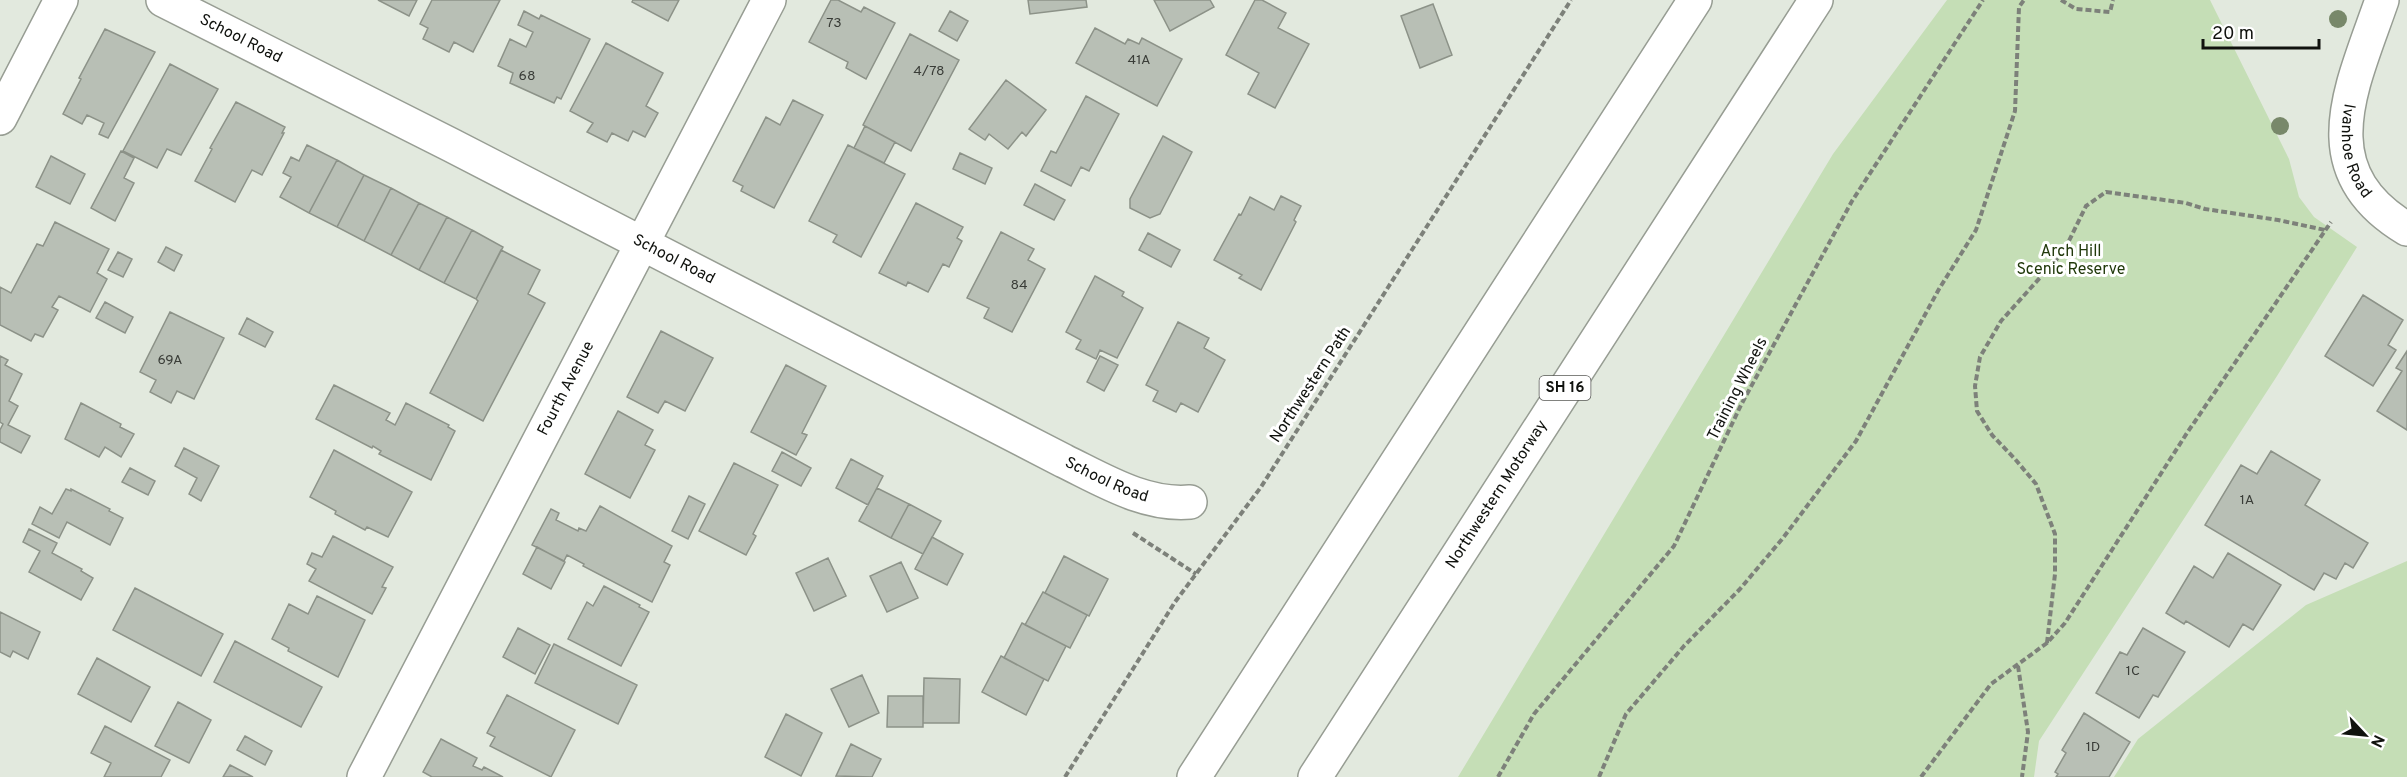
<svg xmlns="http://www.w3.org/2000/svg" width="2407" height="777" font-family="Overpass,sans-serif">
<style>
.green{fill:#c5deb6}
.building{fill:#b8bfb5;stroke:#8c9288;stroke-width:1.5}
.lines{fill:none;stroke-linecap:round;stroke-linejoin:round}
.minor-casing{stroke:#979d93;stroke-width:36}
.highway-casing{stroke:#979d93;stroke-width:36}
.path{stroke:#7d817a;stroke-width:4;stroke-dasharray:6 3;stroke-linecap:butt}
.minor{stroke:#fff;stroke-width:33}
.highway{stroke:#fff;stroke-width:33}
.tree{fill:#78886a}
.labels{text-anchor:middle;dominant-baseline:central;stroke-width:6;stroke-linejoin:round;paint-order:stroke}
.number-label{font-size:14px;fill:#3a3d38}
.shield{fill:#fff;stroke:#585956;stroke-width:1.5}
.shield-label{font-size:15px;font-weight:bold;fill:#10120e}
.street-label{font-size:16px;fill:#10120e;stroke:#fff}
.park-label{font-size:16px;fill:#21390b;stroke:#fff}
</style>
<rect width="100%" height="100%" fill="#e2e9de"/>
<!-- green -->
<path class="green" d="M1947 0H2210L2289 159 2299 197 2314 217 2357 247 2277 376 2039 741 2034 777H1458L1833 154Z
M2407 561V777H2114L2138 739 2306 605Z"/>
<!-- building -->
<path class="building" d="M378 0H417L409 16Z
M432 0H500L473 52 454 42 449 52 423 39 428 28 420 24Z
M633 0H679L668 21 632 2Z
M831 0H838L861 12 864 7 895 23 866 79 846 68 848 62 809 42Z
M1028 0H1086L1087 7 1030 14Z
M1154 0H1210L1214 7 1170 31Z
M1255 0H1262L1286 13 1278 28 1309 44 1275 108 1248 94 1259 73 1226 55Z
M1433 4 1452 55 1420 68 1401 16Z
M524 11 539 19 541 15 590 39 561 99 557 97 554 103 510 83 513 73 498 66 510 39 526 47 533 32 518 25Z
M950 11 968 21 957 41 939 31Z
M1095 28 1125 44 1128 39 1139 44 1142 38 1182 59 1157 106 1076 63Z
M105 29 155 52 108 138 99 134 104 123 87 115 82 124 63 114 81 79 79 78Z
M910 34 959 60 911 151 863 125Z
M606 43 663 73 646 106 658 113 645 137 633 131 628 141 612 133 607 142 587 132 593 123 570 111Z
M170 64 218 89 181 155 167 149 157 168 123 151Z
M1006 80 1046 110 1026 136 1022 132 1008 149 989 134 985 140 969 129Z
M1086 96 1119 114 1089 171 1081 167 1071 186 1041 171 1051 151 1056 153Z
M793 100 823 115 774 208 741 191 743 186 733 181 766 117 780 125Z
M236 102 285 127 282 133H284L262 175 252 170 235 202 195 181 212 149 210 148Z
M865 126 895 142 884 163 854 148Z
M1163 136 1192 152 1160 214 1150 218 1130 208V199Z
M307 145 337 160 309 213 280 197 291 177 283 173 291 157 299 161Z
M848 145 905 174 861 257 833 242 837 235 809 221Z
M121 151 134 158 124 178 134 183 115 221 91 208Z
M960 153 992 168 985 184 953 169Z
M51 156 85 174 70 204 36 187Z
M337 160 364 175 337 227 309 213Z
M364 175 391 188 364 241 337 227Z
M1035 184 1065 200 1054 220 1024 205Z
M391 188 419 203 391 255 364 241Z
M1281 196 1301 206 1294 220 1296 222 1261 290 1239 278 1242 275 1214 260 1239 214 1241 215 1250 197 1274 210Z
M419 203 447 217 419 270 391 255Z
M916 203 963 227 957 238 962 241 949 267 943 264 928 292 908 282 906 286 879 273Z
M447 217 472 230 444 283 419 270Z
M55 222 109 249 97 273 107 279 90 312 59 296 52 307 58 310 43 337 35 334 31 341 0 325V287L11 293 37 244 43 246Z
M472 230 503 247 476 299 444 283Z
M1001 232 1034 249 1028 260 1045 269 1012 332 984 318 989 308 967 298Z
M1148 233 1180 250 1171 267 1139 250Z
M166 247 182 255 174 271 158 262Z
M501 250 540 270 528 294 545 303 483 421 430 393 478 301 476 299Z
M118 252 132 259 123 277 108 270Z
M1095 276 1124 292 1122 296 1143 308 1117 358 1100 350 1096 359 1076 349 1081 340 1066 332Z
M2363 295 2403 320 2388 345 2396 350 2373 386 2325 356Z
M105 302 133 317 125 333 96 318Z
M170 312 224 338 194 399 177 391 171 403 150 392 156 380 140 372Z
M247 318 273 332 265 347 239 334Z
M1178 322 1209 338 1204 348 1225 360 1198 412 1181 403 1176 412 1153 401 1158 391 1146 385Z
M661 331 713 358 685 411 665 401 658 413 627 397Z
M2407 351V430L2377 411 2402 371 2396 368Z
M0 356 8 360 5 365 22 374 9 401 18 406 8 425 30 436 21 453 0 442V430L3 424 0 422Z
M1100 356 1118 365 1104 391 1087 382Z
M786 365 826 386 802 433 807 435 796 455 751 432Z
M334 385 390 413 386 420 395 425 406 403 449 425 448 427 455 431 431 480 379 454 381 451 373 446 372 448 316 419Z
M81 403 121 424 120 427 134 434 121 457 105 447 99 457 65 439Z
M618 411 653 430 645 445 655 450 630 498 585 474Z
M184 448 219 466 201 501 189 494 197 478 175 466Z
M334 450 412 492 388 537 367 527 365 530 335 514 336 511 310 497Z
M2271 451 2320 480 2305 505 2368 543 2353 568 2345 563 2336 579 2324 573 2314 590 2205 525 2241 465 2257 474Z
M782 452 811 468 801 486 772 471Z
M851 459 883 476 868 505 836 488Z
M734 463 778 485 753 534 756 536 746 555 699 531Z
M130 468 155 481 148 495 122 482Z
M877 488 909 504 891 538 859 521Z
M66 489 71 491V489L110 509 109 511 123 518 110 545 67 522 59 538 32 524 40 507 52 514Z
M689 496 705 504 688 539 672 531Z
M909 504 941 521 923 554 891 538Z
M600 506 672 546 664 562 670 565 652 602 583 566 584 564 567 555 564 561 532 545 551 509 559 513 556 520 578 531 579 528 586 531Z
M29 529 57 543 52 553 82 569 81 571 93 578 81 600 29 572 40 551 23 542Z
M333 536 393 567 382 587 386 588 372 614 309 581 316 569 307 564 312 553 322 557Z
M932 537 963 554 947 585 915 569Z
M537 547 565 562 551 589 523 574Z
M2228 553 2281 585 2253 630 2243 624 2229 647 2186 621 2184 624 2166 613 2194 566 2213 578Z
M1064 556 1108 579 1089 616 1045 593Z
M828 558 846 596 814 611 796 573Z
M901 562 918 598 887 612 870 576Z
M604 586 640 605 639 607 649 612 621 666 568 639 587 602 593 606Z
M135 588 223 634 201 676 113 630Z
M1043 592 1087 615 1070 648 1025 625Z
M317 596 365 620 338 677 288 651 289 648 272 639 289 604 308 614Z
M0 612 40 632 28 659 13 651 10 657 0 652Z
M1022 623 1066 646 1048 681 1004 658Z
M518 628 550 645 535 674 503 657Z
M2143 628 2185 652 2158 697 2153 695 2139 718 2096 693 2120 652 2127 655Z
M235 641 322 687 301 727 214 682Z
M554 644 637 685 618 724 535 683Z
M1001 656 1044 679 1026 715 982 692Z
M97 658 150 687 131 722 78 694Z
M862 675 879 713 849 727 831 689Z
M924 678 960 679 959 723H923Z
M507 695 575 730 551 777 490 746 495 737 487 733Z
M888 696H923V727H887Z
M178 702 211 720 189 763 155 746Z
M2084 713 2130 742 2109 777H2056L2058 774 2055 772 2066 753 2062 750Z
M786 714 822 733 801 776 765 757Z
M105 726 170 760 161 777H104L111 763 91 753Z
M245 736 272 751 265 765 237 750Z
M441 739 477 758 473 766 482 770 484 767 503 777H432L423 772Z
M851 744 881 759 872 777 836 776Z
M230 765 253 777H223Z"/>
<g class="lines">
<!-- minor casing -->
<g class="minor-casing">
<g id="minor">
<path id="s1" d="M163 0 451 145 1064 461C1103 480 1145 506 1190 502"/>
<path id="s2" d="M2382 0C2352 87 2308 170 2407 229"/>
<path d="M0 118 61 0"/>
<path id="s3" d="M364 777 769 0"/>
</g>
</g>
<!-- highway casing -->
<g class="highway-casing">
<g id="highway">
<path d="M1194 777 1695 0"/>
<path id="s4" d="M1315 777 1816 0"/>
</g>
</g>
<!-- path -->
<path class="path" d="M2061 0 2076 9 2110 12 2113 0
M1133 533 1196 574
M2047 643 2055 574V534L2036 484 2015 459 1992 435 1977 411 1975 386 1980 357 2001 321 2064 251 2086 206 2106 192 2186 203 2205 209 2278 220 2325 230
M2018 666 2028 732 2022 777
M1065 777 1175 602 1261 487 1571 0
M1498 777 1534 714 1674 546 1741 405 1852 201 1983 0
M1599 777 1626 714 1684 646 1740 589 1783 538 1856 441 1939 289 1976 230 2015 111 2019 7 2024 0
M1921 777 1991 684 2047 643 2065 623 2187 433 2331 222"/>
<!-- minor -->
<use href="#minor" class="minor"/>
<!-- highway -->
<use href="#highway" class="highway"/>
</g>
<!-- trees -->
<g class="tree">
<circle cx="2338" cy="19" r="9"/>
<circle cx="2280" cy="126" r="9"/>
</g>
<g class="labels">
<!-- number labels -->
<g class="number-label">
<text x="834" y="23">73</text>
<text x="1139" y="60">41A</text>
<text x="929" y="71">4/78</text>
<text x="527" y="76">68</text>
<text x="1019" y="285">84</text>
<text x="170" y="360">69A</text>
<text x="2247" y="500">1A</text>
<text x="2133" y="671">1C</text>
<text x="2093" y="747">1D</text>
</g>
<!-- shield labels -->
<rect class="shield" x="1539.5" y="376" width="51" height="24" rx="4.5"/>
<g class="shield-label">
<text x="1565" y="388">SH 16</text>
</g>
<!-- street labels -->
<g class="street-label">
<text stroke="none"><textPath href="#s1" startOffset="87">School Road</textPath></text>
<text stroke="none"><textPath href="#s2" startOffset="158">Ivanhoe Road</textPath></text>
<text stroke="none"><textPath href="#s1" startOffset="573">School Road</textPath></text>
<text transform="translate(1311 385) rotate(-57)">Northwestern Path</text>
<text stroke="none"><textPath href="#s3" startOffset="438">Fourth Avenue</textPath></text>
<text transform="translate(1738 389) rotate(-63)">Training Wheels</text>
<text stroke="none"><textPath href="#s1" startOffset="1059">School Road</textPath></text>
<text stroke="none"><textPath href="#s4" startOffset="336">Northwestern Motorway</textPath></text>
</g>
<!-- park labels -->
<g class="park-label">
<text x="2071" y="252">Arch Hill<tspan x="2071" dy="18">Scenic Reserve</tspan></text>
</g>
</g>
<!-- north arrow -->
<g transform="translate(2365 735) rotate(116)" stroke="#ffffff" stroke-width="4.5" paint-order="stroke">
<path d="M0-4.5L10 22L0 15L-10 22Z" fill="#10120e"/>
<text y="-9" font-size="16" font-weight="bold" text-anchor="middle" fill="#10120e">N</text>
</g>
<!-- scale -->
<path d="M2203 39v9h116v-9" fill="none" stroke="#10120e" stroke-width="3"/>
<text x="2212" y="39" font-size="18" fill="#10120e" stroke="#ffffff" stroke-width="4.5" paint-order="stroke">20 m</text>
</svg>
